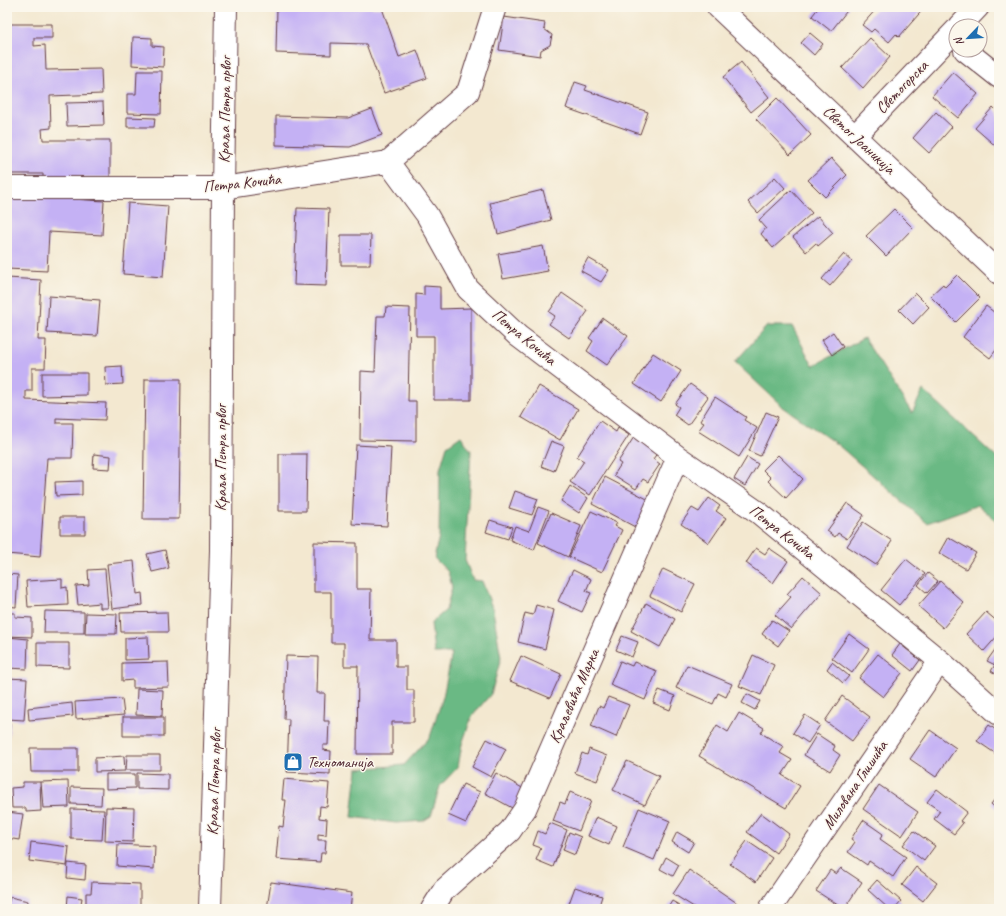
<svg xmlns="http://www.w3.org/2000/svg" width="1006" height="916" font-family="Caveat,sans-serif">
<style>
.forest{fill:#6ab984;stroke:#5a6c58}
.building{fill:#c4b1f4}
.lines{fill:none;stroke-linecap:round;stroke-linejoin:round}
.minor-casing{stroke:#633d44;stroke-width:24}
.minor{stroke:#fff;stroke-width:22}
.labels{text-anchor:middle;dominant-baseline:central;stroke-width:3;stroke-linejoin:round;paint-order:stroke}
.street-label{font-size:16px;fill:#4a1f2b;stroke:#fbf7ec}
.poi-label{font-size:16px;fill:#4a1f2b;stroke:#fbf7ec;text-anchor:start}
</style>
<rect width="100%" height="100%" fill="#fbf7ec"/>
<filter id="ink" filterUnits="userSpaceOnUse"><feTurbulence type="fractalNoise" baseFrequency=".025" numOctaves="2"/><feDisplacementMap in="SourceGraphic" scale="8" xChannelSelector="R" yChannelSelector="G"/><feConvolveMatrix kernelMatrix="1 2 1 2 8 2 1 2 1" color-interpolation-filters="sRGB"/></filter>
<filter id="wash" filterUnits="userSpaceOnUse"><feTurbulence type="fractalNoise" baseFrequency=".012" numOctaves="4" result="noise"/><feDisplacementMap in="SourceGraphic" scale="16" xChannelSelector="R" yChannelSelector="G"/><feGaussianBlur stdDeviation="0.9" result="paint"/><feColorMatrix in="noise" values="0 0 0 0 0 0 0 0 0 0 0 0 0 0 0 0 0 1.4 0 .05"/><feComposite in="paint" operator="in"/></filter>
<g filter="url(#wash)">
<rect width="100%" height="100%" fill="#f3e8d0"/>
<!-- forest -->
<path class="forest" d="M767 326H792L813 366 864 338 912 413 923 390 999 460V523L978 505 927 523 838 445 783 407 735 362Z
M461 436 471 451 465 560 473 580 482 581 493 610 501 658 491 694 472 716 462 744 458 767 440 786 431 816 423 821 396 823 352 817 357 769 404 765 430 737 443 697 452 653H434L431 623 446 610 452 587 448 572 434 558 439 536 440 469 447 446Z"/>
<g id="blocks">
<!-- building -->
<path class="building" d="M277 7 382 8 399 57 417 50 427 78 384 93 366 44 331 43V55L276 53Z
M819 7H850L831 31 812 16Z
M878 7H925L899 37 896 34 889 42 874 29 871 32 862 25Z
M504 17 545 23 544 29 552 35 550 45 541 50 540 56 499 50Z
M7 24H52V38H34V46L45 45 46 70 101 69 102 94 50 96 51 128 42 129 43 140H110V177H43V174H7Z
M810 33 823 44 814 55 801 43Z
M133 37 152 38V46L164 47 163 67 132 65Z
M870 38 890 57 863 88 842 68Z
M741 62 769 97 751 112 723 77Z
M137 71H162L161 114 127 113V94H136Z
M953 72 978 94 958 118 932 96Z
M575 82 587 86 585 90 648 112 640 134 566 108Z
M777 98 811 135 790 155 756 119Z
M103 102 104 125 67 126 66 103Z
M993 107 999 113V149L975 128Z
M372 109 382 135 350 147 276 145V116L348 118Z
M936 112 952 127 929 153 913 138Z
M127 117 155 118 154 127H127Z
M831 158 847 175 825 197 808 180Z
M775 177 785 188 758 213 748 202Z
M543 190 551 220 498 234 490 203Z
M791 190 812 213 773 248 761 234 766 228 759 220Z
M7 195 104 201 102 235 49 232 47 271 7 269Z
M128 203 168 206 163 277 123 274Z
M297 208 329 209 326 286 294 285Z
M894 209 913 228 886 256 866 236Z
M818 216 833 233 818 246 816 243 806 252 793 237Z
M341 235H371L370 265H341Z
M543 246 548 271 503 279 498 254Z
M844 254 852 261 830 286 822 279Z
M588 258 609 270 601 282 581 271Z
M957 275 980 298 956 322 930 296 943 284 945 287Z
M7 278 41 280 38 340H46L45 368H32V391H26V400L106 403 105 420 56 418V423H73L72 458H47L40 557 7 554Z
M424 286 440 287V309L471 308V400H434V336H416V294L424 295Z
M562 293 588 311 569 338 549 324 555 316 549 312Z
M915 293 929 307 913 324 899 310Z
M49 296 100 300 97 336 47 333Z
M986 306 999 316V346L990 358 963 337Z
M386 307 410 308 408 401H416V441L360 440 361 371 375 372 377 316H385Z
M603 318 628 336 607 365 587 351 593 341 589 338Z
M833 332 843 347 832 355 822 340Z
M653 353 681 371 661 402 634 384Z
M122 366 123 384 106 385 105 367Z
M42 373H87V395L42 396Z
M145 379H181L179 519H143Z
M690 384 708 397 688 425 674 415 679 407 675 404Z
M539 386 578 409 560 440 521 417Z
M715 397 746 417 744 420 757 428 739 457 698 431 704 423 700 421Z
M766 412 778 417 760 456 749 451Z
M600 421 616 432 618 428 629 435 590 495 570 482 584 461 577 457Z
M634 437 658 452 653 459 660 464 648 482 643 479 636 489 614 475 621 464 618 462Z
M551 441 564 446 554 471 541 466Z
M356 445 391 447 387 526 352 524Z
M94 454 111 456 110 469 93 468Z
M279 454H307L306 511H279Z
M778 455 803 479 786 498 768 481 771 478 763 470Z
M747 457 758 464 745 486 734 479Z
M605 477 651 501 637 528 592 504Z
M82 481V495L56 496 55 482Z
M570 486 588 498 579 513 561 501Z
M515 491 538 499 532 515 509 508Z
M709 498 720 506 716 511 726 518 709 543 681 524 692 508 699 512Z
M847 503 864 515 847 539 838 533 835 537 827 531Z
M538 507 549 511 534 550 510 540 515 526 529 531Z
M591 511 617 523 615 526 622 530 602 572 569 557Z
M551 513 581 526 568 557 538 543Z
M60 517H85V534H60Z
M490 520 512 527 508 539 486 532Z
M863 522 892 541 876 565 847 546Z
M948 537 976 553 966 569 939 553Z
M314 542 357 543V589H371L370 640H396V667H407V690H414V722H392V754H357L358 666H344V643H331V592H314Z
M756 548 765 554 769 548 788 561 773 583 746 563Z
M165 550 169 568 152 572 147 554Z
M906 559 925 574 899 605 881 590Z
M134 561 137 594 142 593 143 605 112 609 107 564Z
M105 569 108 608H100V603L78 605 76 586 89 585 88 570Z
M663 569 695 584 681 612 650 596Z
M573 570 591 579 586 591 591 593 582 612 558 601Z
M928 573 938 581 927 593 918 585Z
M7 574 18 575 16 607 7 606Z
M803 576 822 593 791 629 775 615 791 597 787 594Z
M62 579V588L67 587 68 605 28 607 26 581Z
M940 581 964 603 943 628 918 606Z
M646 603 675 619 660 647 631 631Z
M536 605 554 610 545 649 518 642 525 613 533 615Z
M45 611 84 612V633H44Z
M167 612 168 632H121L120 613Z
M986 612 999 623V634L984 651 966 634Z
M7 613H15V617L32 618V637L7 636Z
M86 613 117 614 116 634H85Z
M772 620 789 631 778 646 762 634Z
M849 634 869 649 852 673 832 658Z
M622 636 638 642 632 657 616 650Z
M7 637 28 639 27 669 7 668Z
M148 637 149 659 125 660V638Z
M37 643H69V668L37 667Z
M900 644 920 660 912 671 892 655Z
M999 644V676L991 671 995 665 987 661Z
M878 654 902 673 883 697 859 678Z
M753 655 774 665 761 695 739 686Z
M286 656 318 657 317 693H325L324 721H329L328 745H323V750L331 751 330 774 287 772 289 719H284Z
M521 656 561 674 550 698 510 681Z
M620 661 632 666 634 662 657 671 645 700 610 685Z
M168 662 169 687 133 688V680L122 681V663Z
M832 662 849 676 843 683 827 669Z
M687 665 732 684 726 697 718 693 713 704 676 688Z
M7 678 27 679 24 720 7 719Z
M137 689 163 690 162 716 136 715Z
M659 690 675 696 670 710 653 703Z
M747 694 760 701 755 710 742 703Z
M842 696 870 717 852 741 825 721Z
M608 697 629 705 616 737 591 726 599 706 603 708Z
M122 699 124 715 76 719 75 702Z
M72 703 73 716 29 720 28 708Z
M739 713 764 728 761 733 784 747 780 753 792 760 782 775 800 786 786 808 699 756 717 725 728 732Z
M805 715 820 725 808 743 793 733Z
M123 717H164V736H123Z
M7 722 10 723 9 736H7Z
M989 725 999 732V756L977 741Z
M930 730 956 748 936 777 910 759Z
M817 734 835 746 833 750 840 755 830 771 804 755Z
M487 739 506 749 491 777 472 767Z
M30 748H78V772H31Z
M589 749 607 756 597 781 575 773 582 753 587 755Z
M127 755H160V770H126Z
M124 756 125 771 95 772V758Z
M627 761 659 776 645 805 613 790Z
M137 773 168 774V790L137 789Z
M496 773 524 789 514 809 485 793Z
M106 774H135V788L106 789Z
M284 779 329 783 327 807 320 806 319 818 327 819 326 835 318 834V840H326L325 853H321L320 862 276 859 279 826 283 827 286 800H282Z
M68 781 69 807 43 808 41 782Z
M23 782H40L41 811 26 812V808H12L11 788 23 787Z
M463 784 480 792 466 823 448 815Z
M879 785 918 812 902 836 863 809Z
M71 787 102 788 101 805 71 804Z
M937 789 967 812 960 821 963 823 954 834 934 819 940 811 927 802Z
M570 792 591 801 579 831 553 821 560 802 565 804Z
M999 794V811L991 804Z
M106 807 134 808 133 842 105 841Z
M639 808 670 821 654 860 623 847Z
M71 809 104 810 102 840 71 839Z
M7 812 23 814 19 840 7 838Z
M761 813 789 834 776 853 747 832Z
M596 817 617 826 609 845 588 836Z
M863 820 883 834 880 839 906 857 893 877 869 861 867 865 848 852 855 842 851 839Z
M550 823 567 830 553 867 536 860 541 848 533 845 538 831 545 834Z
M914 831 935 846 924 861 903 845Z
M569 832 581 837 575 855 563 850Z
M677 832 694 842 688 852 672 842Z
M747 841 772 858 756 882 730 864Z
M31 842 69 847 67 866 29 861Z
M118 844 155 846 154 869 117 866Z
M666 857 679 865 673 876 660 869Z
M68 863 86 865 85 880 67 878Z
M916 867 937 883 923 901 902 885Z
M841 868 862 882 844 909 816 891 830 870 836 874Z
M689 870 737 903 733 909H697L673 894Z
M877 880 901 901 894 909H889L868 890Z
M92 882 140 884V909H86V893H91Z
M271 882 352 893 350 909H267Z
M575 887 602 896 598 909H567Z
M68 896 82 898 80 909H67Z
M10 897 28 901 27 909 7 908Z
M672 901 679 905 677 909H667Z"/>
</g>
</g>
<g filter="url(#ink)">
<use href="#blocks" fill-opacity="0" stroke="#633d44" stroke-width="1"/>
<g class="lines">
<!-- minor casing -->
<g class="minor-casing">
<path id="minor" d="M718 7 999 273
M960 26 978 7
M965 50 999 77
M855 136 956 30
M388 162 468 92 495 7
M7 188H223L388 162 427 215 468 289 518 336 678 457 759 513 940 661 999 714
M210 909 221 550 223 188 226 7
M432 909 444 890 510 831 525 809 678 457
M770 909 940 661"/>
</g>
<!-- minor -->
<use href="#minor" class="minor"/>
</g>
</g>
<!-- icons -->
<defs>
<g id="shop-square" transform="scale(1)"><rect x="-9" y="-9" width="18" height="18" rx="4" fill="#1f6fb2" stroke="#fbf7ec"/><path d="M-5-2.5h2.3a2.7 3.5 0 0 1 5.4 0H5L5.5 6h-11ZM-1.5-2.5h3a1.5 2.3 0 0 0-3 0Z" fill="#fff"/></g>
</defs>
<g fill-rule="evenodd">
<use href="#shop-square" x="293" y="762"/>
</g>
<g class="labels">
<!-- street labels -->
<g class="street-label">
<text transform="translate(902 87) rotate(-46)">Светогорска</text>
<text transform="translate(225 110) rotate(-89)">Краља Петра првог</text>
<text transform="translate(859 140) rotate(43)">Светог Јоаникија</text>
<text transform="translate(242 183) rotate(-6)">Петра Кочића</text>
<text transform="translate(524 337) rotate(40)">Петра Кочића</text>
<text transform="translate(221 458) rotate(-90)">Краља Петра првог</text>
<text transform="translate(782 532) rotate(38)">Петра Кочића</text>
<text transform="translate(574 696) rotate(-66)">Краљевића Марка</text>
<text transform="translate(214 782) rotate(-88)">Краља Петра првог</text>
<text transform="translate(855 785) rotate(-56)">Милована Глишића</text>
</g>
<!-- poi labels -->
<g class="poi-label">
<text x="307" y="762">Техноманија</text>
</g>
</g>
<!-- margin -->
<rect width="1006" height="916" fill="none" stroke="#fbf7ec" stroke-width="24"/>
<!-- north arrow -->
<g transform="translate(968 38) rotate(245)"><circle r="19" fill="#fbf7ec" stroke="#b4a19f"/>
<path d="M0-3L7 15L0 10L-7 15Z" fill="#1f6fb2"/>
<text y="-6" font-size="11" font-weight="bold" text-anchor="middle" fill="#4a1f2b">N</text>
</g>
</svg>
